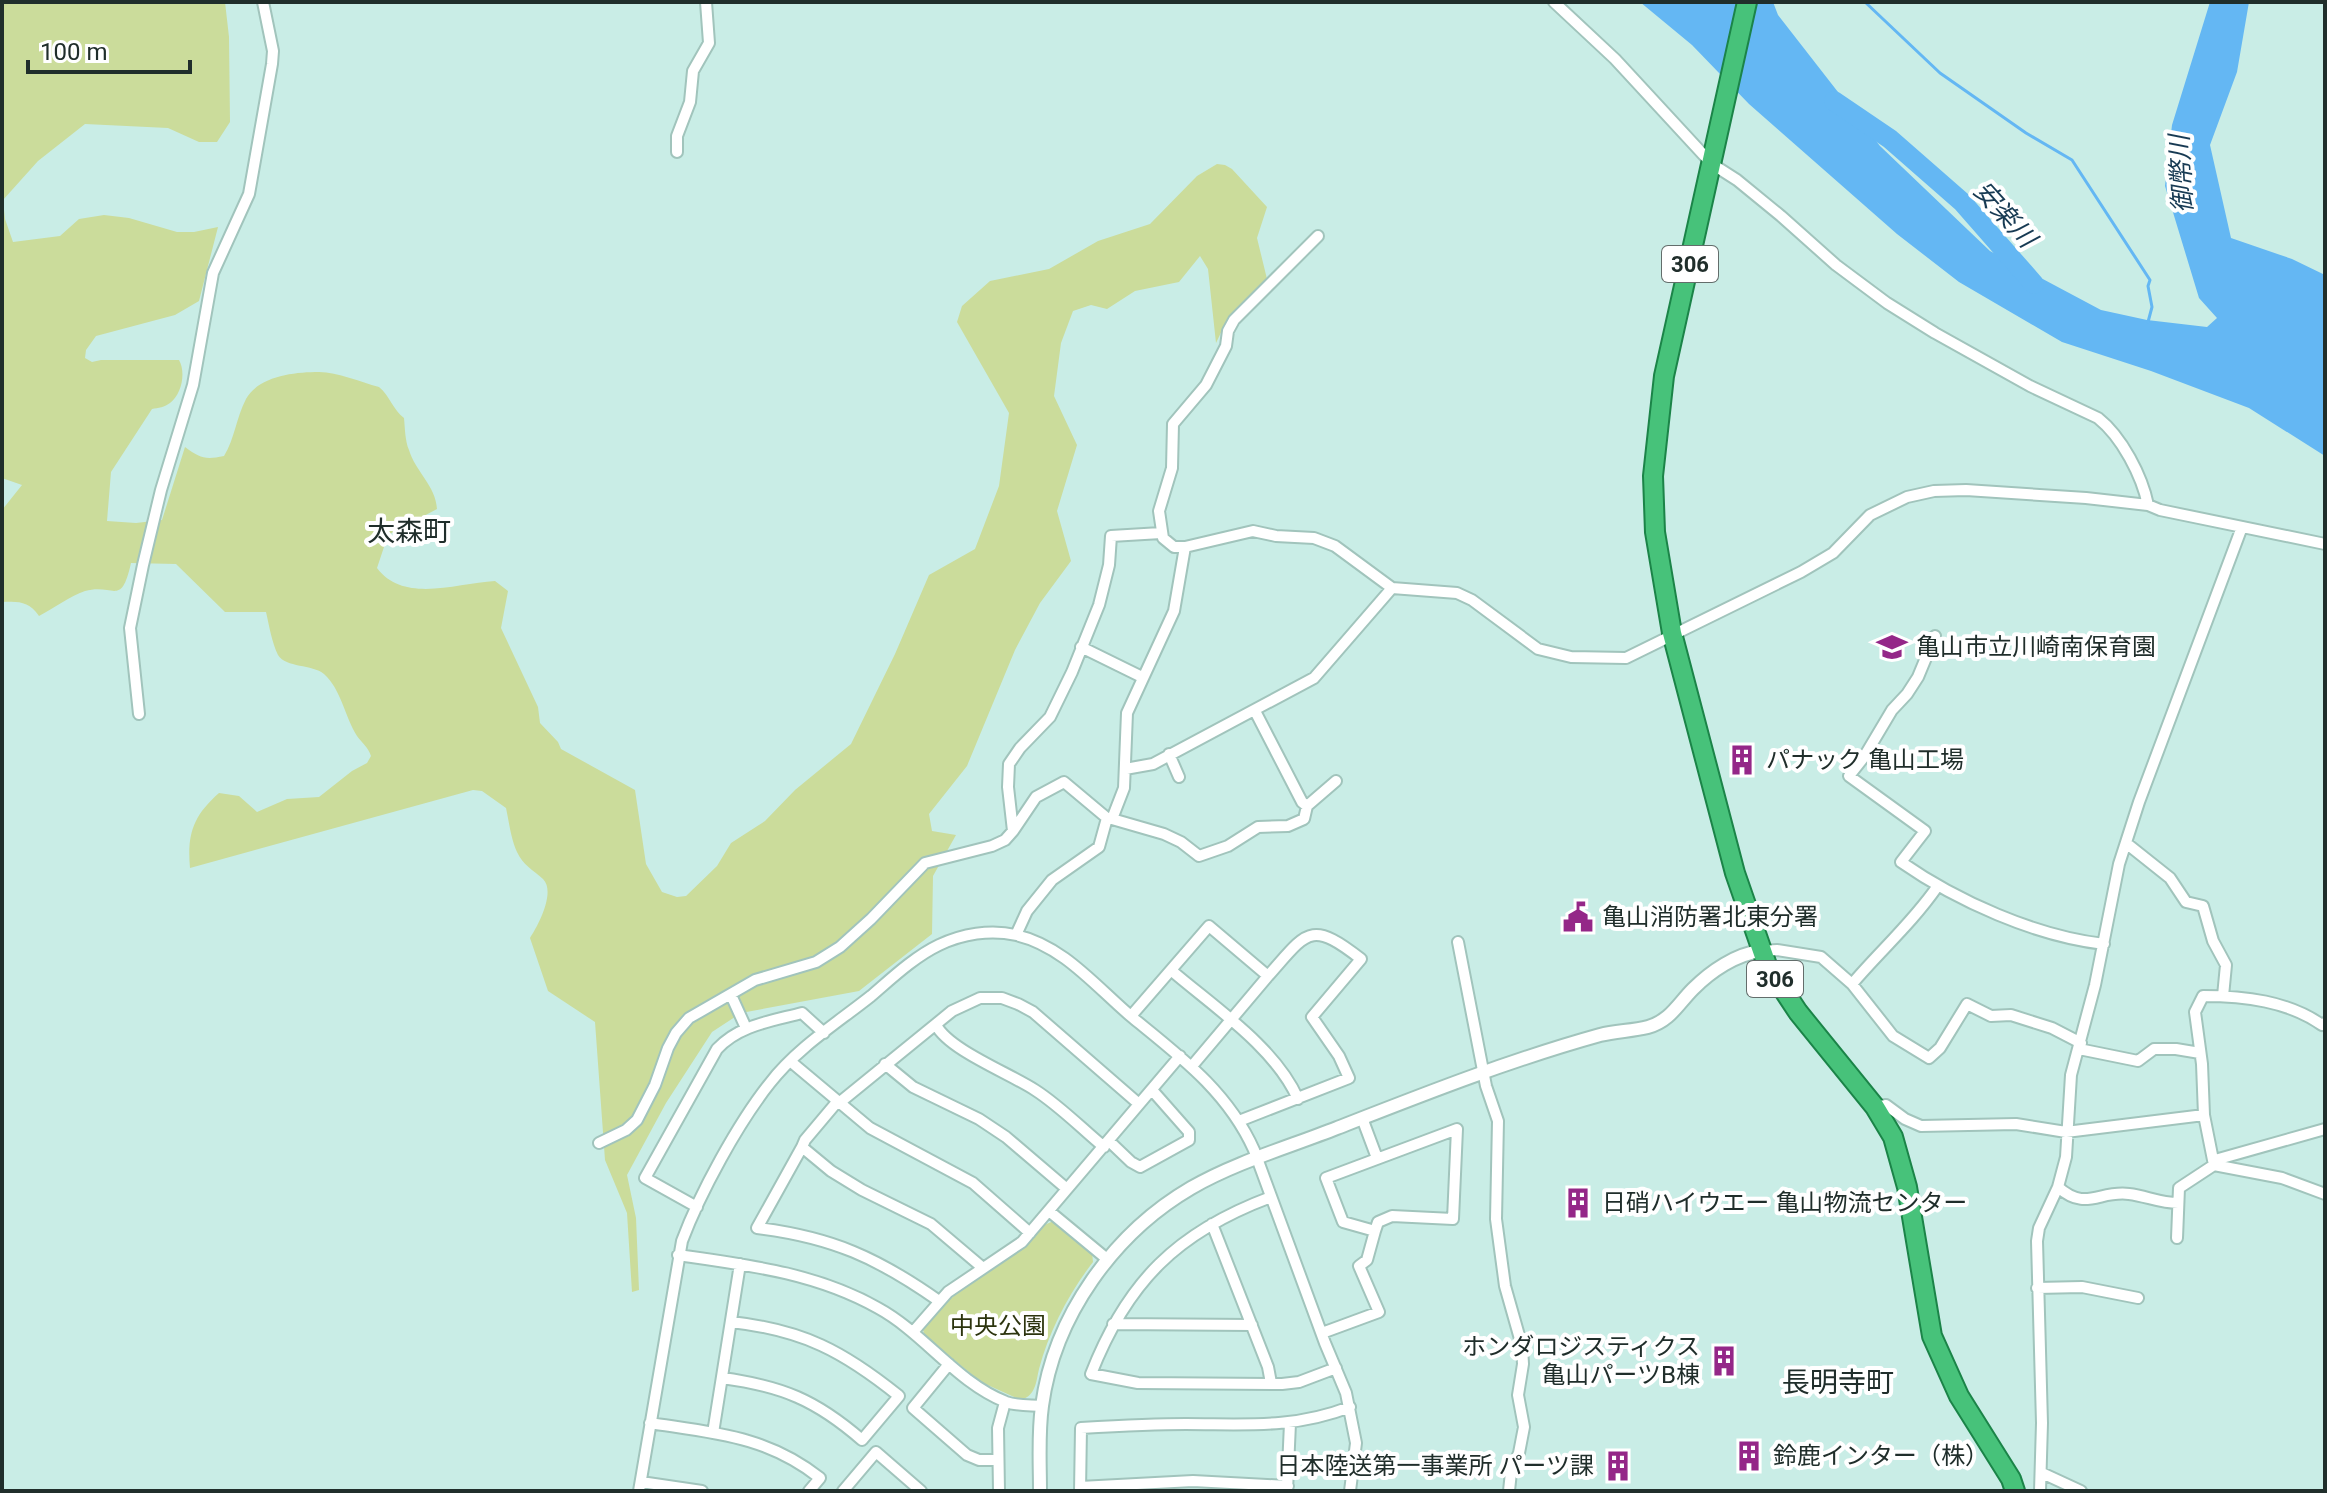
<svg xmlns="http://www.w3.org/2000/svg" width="2327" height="1493" font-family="Roboto,'Noto Sans JP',sans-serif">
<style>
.green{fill:#cbdc9b}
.water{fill:#64b7f3}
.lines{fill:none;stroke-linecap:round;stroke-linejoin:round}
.stream{stroke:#64b7f3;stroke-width:3}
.river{stroke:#64b7f3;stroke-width:20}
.minor-casing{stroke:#a1c4bc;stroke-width:14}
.tertiary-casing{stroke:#a1c4bc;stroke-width:16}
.trunk-casing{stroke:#1b8448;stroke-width:22}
.minor{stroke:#fff;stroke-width:10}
.tertiary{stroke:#fff;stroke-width:12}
.trunk{stroke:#47c27a;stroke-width:18}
.labels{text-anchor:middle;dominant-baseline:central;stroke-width:8;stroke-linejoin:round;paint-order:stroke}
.shield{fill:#fff;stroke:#636d6b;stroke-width:2}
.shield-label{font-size:22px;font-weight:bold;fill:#202e2b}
.poi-label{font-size:24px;fill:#202e2b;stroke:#fff;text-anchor:start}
.park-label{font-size:24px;fill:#2c340e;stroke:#fff}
.water-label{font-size:26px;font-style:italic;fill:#173a53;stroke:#fff}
.quarter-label{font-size:28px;fill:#202e2b;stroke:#fff}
</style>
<rect width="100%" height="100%" fill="#c9ede6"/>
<!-- green -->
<path class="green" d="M2 2H225L229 37 230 122 217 142H199L168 128 85 124 38 161 3 200 5 219 13 242 60 236 79 219 104 215 129 218 177 232H194L218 227 199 301 175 315 96 336 86 350 85 358 92 362 101 360H179C186 372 182 394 170 403 165 407 158 408 152 409L111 472 107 521 136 523 162 520 185 447C200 458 205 460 224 456 235 438 236 418 246 399 259 376 294 372 319 372 338 372 360 382 379 387 390 396 393 410 404 418 405 428 405 441 409 450 415 471 436 486 437 509L388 535 377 568C404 604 457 583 495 581L508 591 501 628 538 707 540 723 558 742 561 749 635 790 646 864 662 892 677 897 686 896 717 866 731 843 765 821 795 790 851 744 895 654 929 575 975 549 999 486 1009 413 957 322 962 306 990 281 1049 269 1098 241 1150 224 1197 176 1217 164 1225 165 1232 169 1267 207 1257 238 1267 279 1227 320 1216 343 1208 269 1200 256 1179 282 1135 291 1107 309 1091 305 1073 311 1061 343 1054 396 1077 445 1057 511 1071 561 1040 603 1015 650 967 766 929 814 932 831 956 835 933 876 932 934 859 991 741 1013 712 1032 666 1103 627 1175 636 1218 639 1290 632 1292 627 1213 605 1160 595 1022 548 991 530 938C538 926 556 892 543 879 533 870 523 865 517 852 511 839 509 822 506 808L482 791 473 790 190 868C187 834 193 816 219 793L239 796 257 812 287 799 319 797 352 771 367 763 371 756C368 747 362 743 357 736 345 717 341 689 324 674 312 664 286 668 278 655 272 643 269 625 266 612H225L176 564 131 563C121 608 114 583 85 591 70 596 53 609 39 616 29 601 18 601 2 602V510L22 485 2 478Z
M1055 1221 1092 1252 1093 1262C1069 1293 1049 1331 1039 1369 1036 1382 1036 1395 1021 1400L981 1382 925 1336 923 1330C945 1294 981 1280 1013 1255 1027 1244 1038 1224 1055 1221Z"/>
<!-- water -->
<path class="water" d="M1640 2H1773L1778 15 1880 146 1990 251 2101 310 2147 320 2207 327 2217 318 2199 298 2165 186 2172 125 2210 2H2249L2237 72 2210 145 2231 238 2292 259 2325 275V456L2249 408 2151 371 2062 342 1959 282 1897 234 1749 104 1692 45Z"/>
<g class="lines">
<!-- stream -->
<path class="stream" d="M1865 2 1940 73 2026 133 2072 160 2150 280 2148 286 2152 307 2148 322"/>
<!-- river -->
<path class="river" d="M1834 101 1890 139 1962 202 2034 284"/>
<!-- minor casing -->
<g class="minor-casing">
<path id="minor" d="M1554 2 1615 59 1712 164 1737 180 1781 216 1836 265 1887 303 1935 333 2030 386 2098 418C2122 437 2142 476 2148 505L2160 510 2325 544
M677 152V136L690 102 693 71 709 43 706 2
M1318 236 1234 320 1228 331 1226 346 1206 385 1173 424 1172 468 1159 511 1163 538 1174 547H1185L1253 531 1276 536 1314 538 1335 546 1392 588 1457 593 1472 600 1538 649 1571 657 1626 658 1801 572 1833 553 1870 515 1907 497 1934 491 1966 490 2086 498 2148 505
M1161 533 1111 536 1109 565 1099 605 1072 672 1050 717 1020 748 1009 764 1008 787 1013 831 1036 797 1064 782 1107 818 1112 819 1124 788 1127 713 1174 611 1185 547
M1935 636 1918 677 1907 694 1892 710 1864 757 1849 776 1925 831 1901 862C1957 901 2035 936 2104 944
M1081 647 1142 677
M1255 711 1302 802 1307 806 1336 781
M139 714 130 628 143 565 161 490 193 385 213 273 249 194 272 64 273 51 263 2
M1169 754 1179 777
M1125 769 1153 764 1314 678 1392 588
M1112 819 1164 834 1181 842 1199 856 1228 846 1258 827 1288 826 1304 819 1307 806
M2126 843 2170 878 2186 902 2203 906 2213 941 2226 965 2223 996
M1016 935 1027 911 1052 880 1099 847 1107 818
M1458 942 1486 1086 1498 1121 1496 1219 1505 1286 1522 1346 1523 1364 1518 1395 1524 1427 1519 1453 1511 1472 1509 1491
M1761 951 1777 950 1821 957 1852 984C1880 951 1912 923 1937 887
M1172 971C1214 1007 1275 1047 1298 1099
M1852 984 1893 1036 1929 1058 1940 1048 1967 1004 1991 1016 2011 1015 2052 1028 2081 1043
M731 995 746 1028
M1131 1016 1209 926 1268 976C1307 932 1310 919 1361 959L1312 1017 1339 1056 1349 1078 1239 1121
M936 1025C949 1050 1009 1073 1035 1090 1060 1106 1081 1128 1104 1147
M2079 1049 2138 1061 2154 1049H2176L2200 1053
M790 1061 870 1128 973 1183 1030 1233
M885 1064 913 1087 979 1119 1006 1137 1067 1189
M1192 1066 1268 976
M839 1103 952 1011 980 998H1002L1018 1004 1033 1012 1139 1104
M1875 1107 1886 1105 1905 1119 1921 1126 2016 1124 2066 1132 2204 1115 2214 1165 2282 1178 2325 1194
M2204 1115 2202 1064 2195 1012 2203 996C2244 996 2288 1001 2322 1025L2325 1023
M1362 1118 1377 1158
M1109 1141 1131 1162 1140 1167 1189 1140V1132L1152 1090
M599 1143 626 1130 637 1120 655 1085 668 1048 676 1033 689 1018 755 980 816 962 840 947 871 919 925 863 992 846 1005 840 1013 831
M802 1147 805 1140 837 1102
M2215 1160 2325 1129
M2058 1187C2086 1212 2099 1190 2129 1194 2146 1196 2160 1203 2178 1203
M1271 1197C1177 1232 1127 1282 1091 1374L1138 1383 1282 1384 1299 1382 1336 1368
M697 1207 645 1178 717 1049C739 1025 772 1021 802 1013L824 1033
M1049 1211 1107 1259
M1212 1224 1268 1367 1271 1383
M2177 1238 2179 1188 2214 1165
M678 1255C748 1265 816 1273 878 1308 924 1333 956 1382 1006 1402 1017 1406 1030 1405 1042 1406
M2037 1288 2082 1287 2138 1298
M939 1301C878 1258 832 1237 757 1228L802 1147 831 1171 862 1190 931 1224 983 1268
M1113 1324 1252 1325
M913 1332 948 1292 1022 1242 1180 1056
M1322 1333 1379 1312 1359 1266 1367 1260 1375 1231 1343 1222 1326 1178 1457 1129 1453 1219 1392 1216 1378 1222 1375 1231
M949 1364 913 1408 967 1455 979 1460H998
M722 1378C782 1386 816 1400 862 1440L899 1396C843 1351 803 1330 731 1322
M650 1423C715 1433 767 1436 820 1478L809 1491
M713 1433 740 1264
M2042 1473 2081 1491
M641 1482 702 1491
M1080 1487 1193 1481 1288 1486
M639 1491 682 1241C700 1193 738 1123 770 1083 797 1048 837 1023 871 996 892 978 914 957 939 945 962 934 990 929 1016 935 1064 946 1096 987 1133 1018 1181 1057 1228 1092 1254 1150L1325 1343 1346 1393 1356 1443 1350 1491
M843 1491 876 1452 921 1491
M999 1491 998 1428 1005 1402
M1080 1491 1081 1428C1116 1426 1151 1424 1186 1424 1245 1424 1293 1429 1350 1407
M1287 1491 1290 1423
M2040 1491 2042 1423 2037 1241 2039 1228 2058 1187 2066 1157 2071 1075 2095 985 2119 864 2139 802 2242 527"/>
</g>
<!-- tertiary casing -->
<g class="tertiary-casing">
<path id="tertiary" d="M1040 1491C1040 1463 1038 1434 1042 1406 1054 1316 1114 1233 1191 1188 1236 1162 1289 1147 1337 1128 1424 1094 1510 1060 1600 1035 1616 1031 1632 1031 1648 1027 1670 1021 1678 1004 1693 989 1711 971 1736 954 1761 951"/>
</g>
<!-- trunk casing -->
<g class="trunk-casing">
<path id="trunk" d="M1747 2 1664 376 1653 476 1655 532 1672 633 1735 873 1767 965 1798 1012 1875 1107 1893 1137 1907 1187 1932 1336 1959 1396 2011 1479 2015 1491"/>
</g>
<!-- minor -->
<use href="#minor" class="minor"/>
<!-- tertiary -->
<use href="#tertiary" class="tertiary"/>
<!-- trunk -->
<use href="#trunk" class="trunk"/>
</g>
<!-- icons -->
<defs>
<g id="school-bare" transform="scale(2.4)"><path d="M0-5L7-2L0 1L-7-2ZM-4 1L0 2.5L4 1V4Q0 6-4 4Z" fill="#942788" stroke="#fff" stroke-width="2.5" paint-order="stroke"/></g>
<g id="building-bare" transform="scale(2.4)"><path d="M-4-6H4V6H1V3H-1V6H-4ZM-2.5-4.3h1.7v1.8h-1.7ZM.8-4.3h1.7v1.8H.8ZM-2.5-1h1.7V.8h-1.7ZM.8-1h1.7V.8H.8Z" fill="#942788" stroke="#fff" stroke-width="2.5" paint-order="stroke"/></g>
<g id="civic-bare" transform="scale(2.4)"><path d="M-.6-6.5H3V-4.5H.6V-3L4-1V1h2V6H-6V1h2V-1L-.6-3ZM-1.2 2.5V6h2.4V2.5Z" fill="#942788" stroke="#fff" stroke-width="2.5" paint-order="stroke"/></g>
</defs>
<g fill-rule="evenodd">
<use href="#school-bare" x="1892" y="647"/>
<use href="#building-bare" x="1742" y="760"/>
<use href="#civic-bare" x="1578" y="917"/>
<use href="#building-bare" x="1578" y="1203"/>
<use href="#building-bare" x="1724" y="1361"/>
<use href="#building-bare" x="1749" y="1456"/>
<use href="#building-bare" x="1618" y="1466"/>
</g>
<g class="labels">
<!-- shield labels -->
<g class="shield">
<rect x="1662" y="246" width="56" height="36" rx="6"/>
<rect x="1747" y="961" width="56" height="36" rx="6"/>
</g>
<g class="shield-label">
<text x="1690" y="264">306</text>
<text x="1775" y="979">306</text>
</g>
<!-- poi labels -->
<g class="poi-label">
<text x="1916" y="647">亀山市立川崎南保育園</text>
<text x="1766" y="760">パナック 亀山工場</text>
<text x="1602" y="917">亀山消防署北東分署</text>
<text x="1602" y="1203">日硝ハイウエー 亀山物流センター</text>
<text x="1700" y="1347" text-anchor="end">ホンダロジスティクス<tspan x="1700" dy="28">亀山パーツB棟</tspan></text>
<text x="1773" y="1456">鈴鹿インター（株）</text>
<text x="1594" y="1466" text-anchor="end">日本陸送第一事業所 パーツ課</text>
</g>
<!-- park labels -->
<g class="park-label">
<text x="998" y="1326">中央公園</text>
</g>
<!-- water labels -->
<g class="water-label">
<text transform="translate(2181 174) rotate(-93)">御幣川</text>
<text transform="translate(2005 214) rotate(48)">安楽川</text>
</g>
<!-- quarter labels -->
<g class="quarter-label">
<text x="409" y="531">太森町</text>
<text x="1838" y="1382">長明寺町</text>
</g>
</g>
<!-- border -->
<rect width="2327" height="1493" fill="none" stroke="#202e2b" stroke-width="8"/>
<!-- scale -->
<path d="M28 60v12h162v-12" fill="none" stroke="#202e2b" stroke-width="4"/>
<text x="40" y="60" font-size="24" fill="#202e2b" stroke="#ffffff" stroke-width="6" paint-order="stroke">100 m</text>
</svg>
